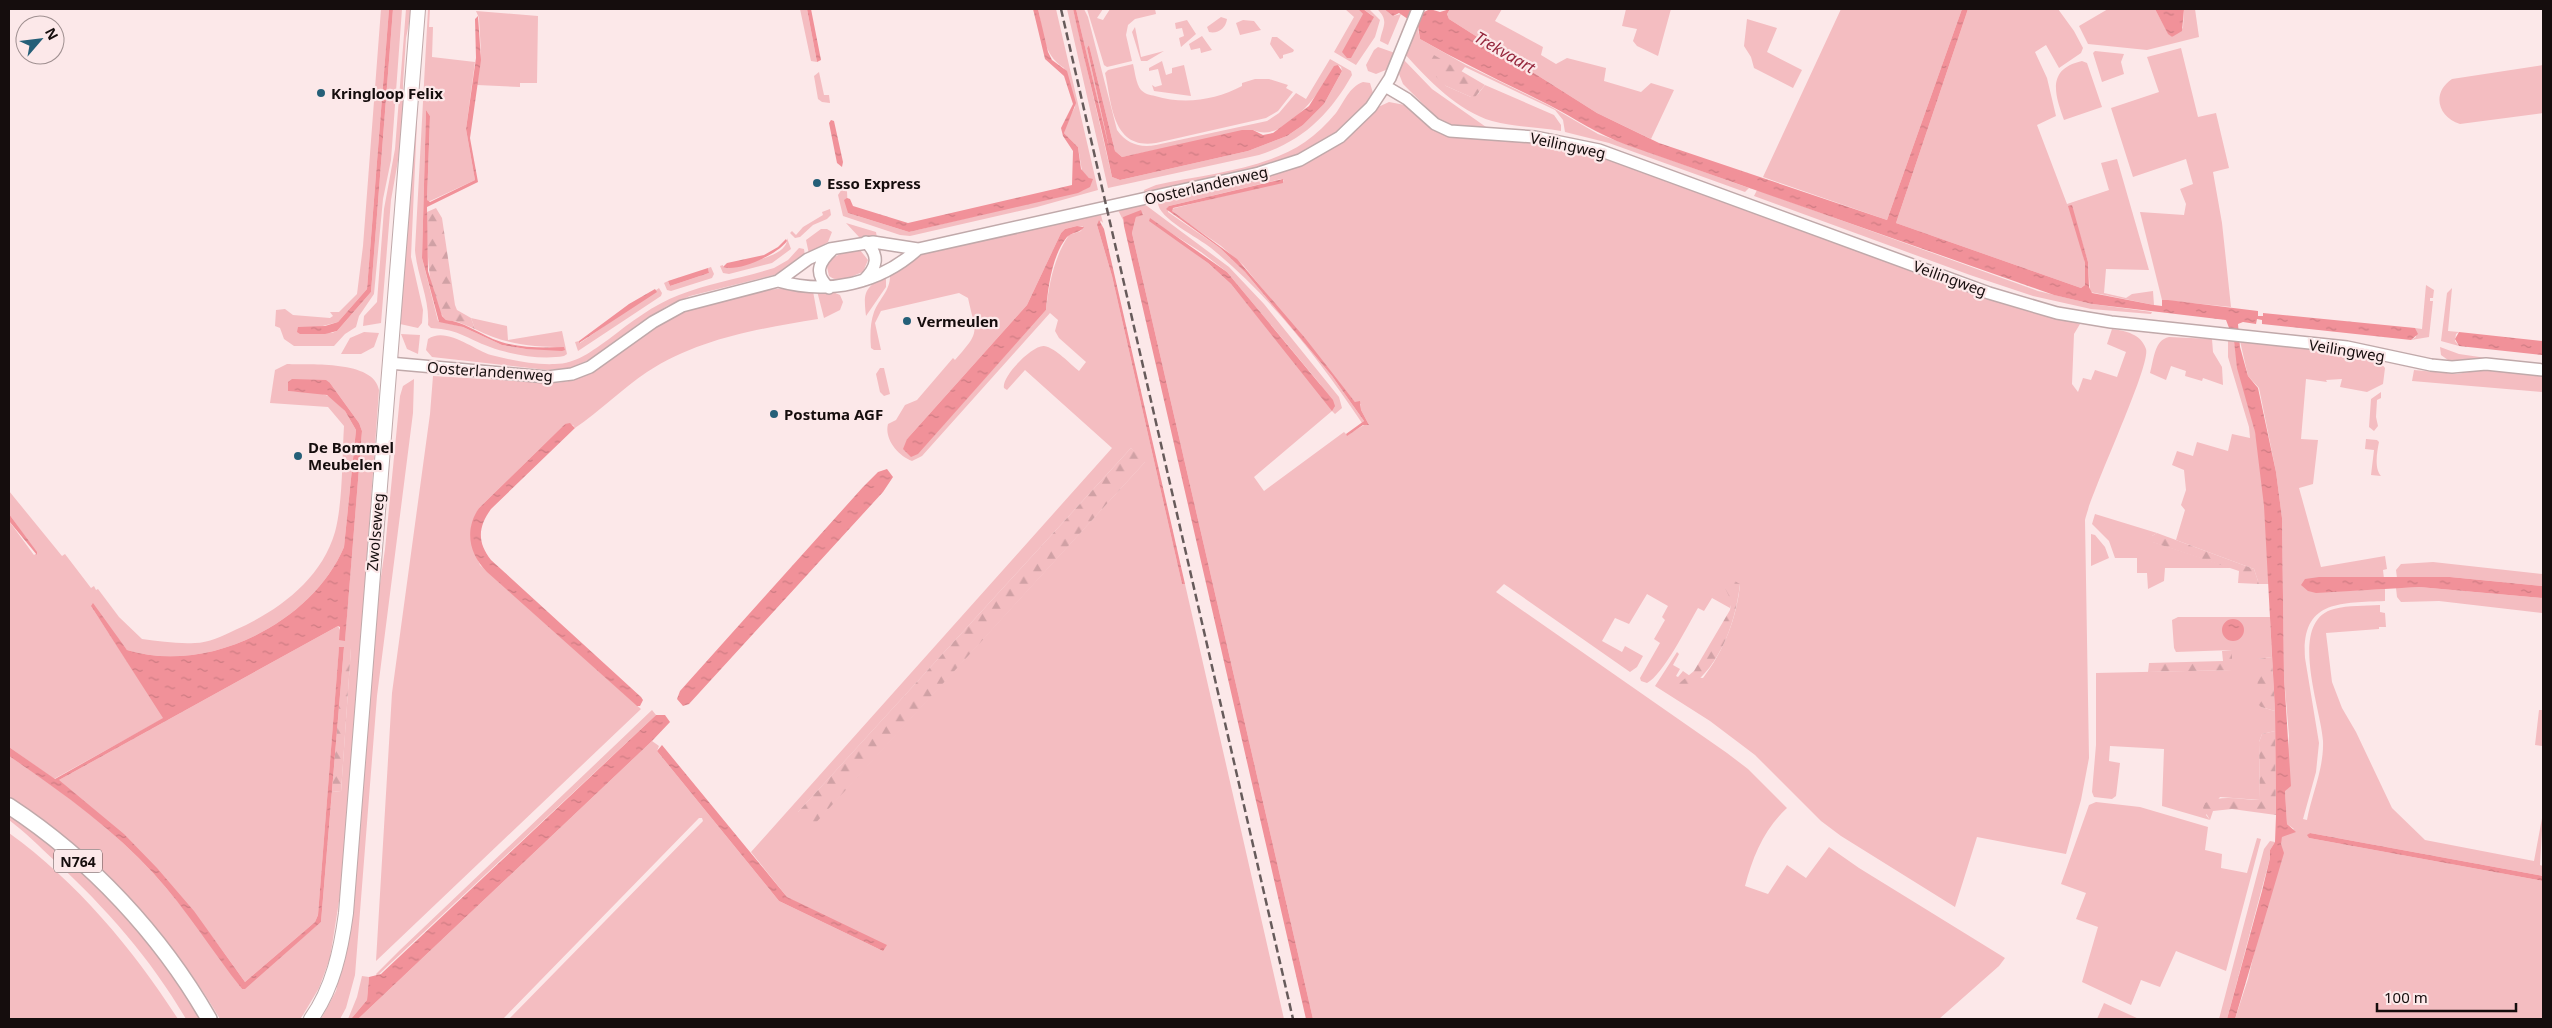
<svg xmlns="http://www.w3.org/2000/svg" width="2552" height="1028" font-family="'Noto Sans',sans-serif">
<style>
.green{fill:#f4bdc1;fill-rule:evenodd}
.forest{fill:url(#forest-firs)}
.water{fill:url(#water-ripples)}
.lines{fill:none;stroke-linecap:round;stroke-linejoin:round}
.tertiary-casing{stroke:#c0a9aa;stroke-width:14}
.secondary-casing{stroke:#c0a9aa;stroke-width:16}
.primary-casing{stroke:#c0a9aa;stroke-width:18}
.tertiary{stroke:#fff;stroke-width:11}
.secondary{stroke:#fff;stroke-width:14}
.primary{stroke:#fff;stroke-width:15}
.rail{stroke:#675b5b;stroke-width:2.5;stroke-dasharray:8 4;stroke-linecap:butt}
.poi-dot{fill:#255f78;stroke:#fce8e9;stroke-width:2}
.labels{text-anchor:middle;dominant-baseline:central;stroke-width:4.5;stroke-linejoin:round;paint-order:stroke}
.shield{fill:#fce8e9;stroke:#5a4f4f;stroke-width:1}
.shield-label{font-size:14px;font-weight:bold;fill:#150d0d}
.poi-label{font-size:15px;font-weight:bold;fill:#150d0d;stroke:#fce8e9;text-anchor:start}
.street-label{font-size:15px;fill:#150d0d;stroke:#fce8e9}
.water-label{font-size:16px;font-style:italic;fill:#95253b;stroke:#fce8e9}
</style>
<defs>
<pattern id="forest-firs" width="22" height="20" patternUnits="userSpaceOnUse" patternTransform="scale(1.25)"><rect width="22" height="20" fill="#f4bdc1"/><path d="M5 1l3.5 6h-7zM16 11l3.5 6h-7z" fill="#d0a1a5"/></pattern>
<pattern id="water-ripples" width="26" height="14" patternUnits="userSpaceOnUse" patternTransform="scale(1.25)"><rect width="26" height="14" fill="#f19199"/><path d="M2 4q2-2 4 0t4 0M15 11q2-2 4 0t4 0" fill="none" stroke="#ce7c83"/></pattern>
</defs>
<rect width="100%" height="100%" fill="#fce8e9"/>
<!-- green -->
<path class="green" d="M381 9H389L367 289 338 322 319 327 332 333 337 331 371 292 393 9H402L391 160 383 199 374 294 359 316 356 327 345 334 334 346H294L284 339 280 328 275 326 276 310 285 309 293 315 330 318 333 316 330 312H339L357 294 363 246Z
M406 9H412L406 38 403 84 404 127 391 200 381 323 363 326 364 316 377 302 384 209 395 149Z
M428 9H430L429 27H433L432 57 475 62 466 129 475 180 428 202 427 200 430 116 426 110 422 258 438 321 463 327 502 345 526 349 564 347C531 347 504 344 475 329L471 318 507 326 508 340 562 331 567 354 564 356C542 360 512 355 490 347 465 338 461 330 431 328L428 325C430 299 417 276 415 250Z
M800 9H807L817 62 811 61Z
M1038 9H1056L1098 190 1037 207 910 236 900 235 843 216 838 195 842 189 849 187 850 190 847 191 848 213 909 232 1084 190 1090 179 1082 171 1078 147 1064 133 1065 126 1075 107 1064 68C1042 53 1044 34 1038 9Z
M1067 9H1073L1112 177 1120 180 1248 151 1287 136 1303 125 1324 104 1342 71 1341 67 1338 65C1322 87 1286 145 1253 130L1122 157 1115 151 1089 45 1087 48 1110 153 1076 9H1084L1088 17 1117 130C1127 144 1140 148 1156 145L1267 121 1279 113 1296 93 1306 99 1330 59 1351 71 1352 75C1330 114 1303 141 1259 155L1108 188Z
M1087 9H1103L1097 18 1103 20 1110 9H1155L1156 14 1135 19 1128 25 1126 35 1132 61 1107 67 1104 65Z
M1345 9H1358L1363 14 1373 16 1363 9H1369L1380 20 1375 37 1356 65 1334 52 1354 17Z
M1377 9H1384L1393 16 1401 14 1388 45 1380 41C1382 27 1390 21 1377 9Z
M1450 9H1502L1495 21 1543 47 1541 55 1556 64 1567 58 1606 68 1604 81 1641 92 1651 83 1674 90 1651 139 1597 113 1449 19 1447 14Z
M1626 9H1671L1658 56 1637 46 1633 41 1637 29 1622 26Z
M1841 9H1962L1887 220 1763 177Z
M1968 9H2058L2074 31 2083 48 2081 53 2059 68 2046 45 2035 52 2047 78 2056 116 2037 125 2067 204 2109 190 2101 163 2117 159 2149 270 2106 269 2104 293 2126 298 2132 294 2153 291 2154 305 2090 292 2088 262 2071 205 2085 263V285L2081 288 1896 223Z
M2108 9H2155L2168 33 2172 37 2183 28 2184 9H2195L2199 37 2147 50 2088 44 2079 26Z
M476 11 538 16 537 83H520V87L477 85 481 53 479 18Z
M1221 17 1227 19C1226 28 1218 34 1209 32L1207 27Z
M1747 19 1777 28 1767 52 1802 70 1793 88 1754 68 1751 57 1744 46Z
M1187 20 1196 34 1181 47 1179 38 1184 36 1182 28 1176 29 1175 23Z
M1243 20 1254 21 1261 30 1240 35 1236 23Z
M1417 25 1420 39 1466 65 1550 106 1598 134 1749 188 1745 192 1609 143 1565 132 1563 120 1555 110 1465 67 1461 72 1422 49 1446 86 1471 97 1478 94 1485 85 1554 115 1561 125V131C1538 127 1514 127 1492 121 1458 111 1428 80 1405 54Z
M1135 27 1141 57 1164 51 1147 61H1141L1132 32Z
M1202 36 1212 50 1201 53 1200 48 1191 50 1189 44Z
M1272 37H1277L1294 50 1293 52 1283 55V58L1280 59 1270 44Z
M1378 47 1395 53 1388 69 1376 74 1368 71 1366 65 1374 50Z
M2181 48 2198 117 2216 113 2229 168 2213 172 2222 223 2231 307 2162 300 2140 212 2184 215 2186 204 2180 189 2193 184 2186 159 2133 177 2111 108 2159 92 2147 57Z
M2095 51 2124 54 2121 62 2124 74 2102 82 2093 53Z
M420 53 411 257 423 310 422 323 418 328 400 324Z
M1403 59 1432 89 1486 127 1459 129 1443 124 1403 84 1399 74Z
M1162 61 1166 75 1172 73V68L1184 65 1191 96 1154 91 1152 85 1155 87 1162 85 1158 69 1149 71V68Z
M2082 61 2087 63 2102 107 2064 120C2055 95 2046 69 2082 61Z
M1133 64C1135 72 1136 84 1141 90 1145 94 1150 95 1155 96 1185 105 1215 100 1242 86V83L1255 79H1269L1288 85 1286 88 1293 92 1278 111 1266 118 1156 143C1112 150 1112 104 1105 73L1108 70Z
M2543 65V113L2460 124C2438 117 2431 93 2452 79Z
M819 72 824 95H829L830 103 822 102 818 99 814 76Z
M1363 82 1370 83 1373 93C1340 163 1212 178 1145 194L1144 190 1156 185C1205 174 1264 170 1305 142 1316 134 1327 124 1336 113 1344 102 1349 87 1363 82Z
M1389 102 1405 105 1429 124 1523 140 1597 155 1973 292 2018 308 2080 324 2074 334 2072 384 2078 392 2083 378 2091 380 2095 370 2117 377 2126 352 2107 344 2112 329C2126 331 2141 334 2146 349 2151 366 2092 489 2085 520L2089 758 2081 800 2066 854 1977 837 1955 907 1841 836 1821 821 1755 755 1710 721 1655 686 1677 652 1679 654 1673 665 1680 669 1676 676 1678 677 1683 671 1690 676 1689 677 1703 678C1724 651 1737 617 1740 584L1725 586 1732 602 1730 608 1712 598 1704 611 1698 608C1688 625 1663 675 1647 683L1641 681 1640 678 1660 643 1654 639 1665 620 1662 617 1668 606 1647 594 1629 624 1615 618 1602 641 1622 652 1625 646 1643 656 1637 667 1630 672 1504 584 1496 592 1727 753 1748 769 1787 808C1764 829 1753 856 1745 886L1768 894 1787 865 1806 878 1829 847 1859 868 2005 958 1999 966 1939 1019H1313L1132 233 1136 217 1144 213 1123 217V220L1118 210 1143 205 1147 206 1229 267 1264 304 1339 397 1342 408 1335 414 1332 411 1254 477 1264 491 1344 432 1347 435 1364 425H1369L1361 410V404L1355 402 1243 265 1221 246 1173 213 1171 209 1284 181 1281 179 1169 206 1168 212 1220 248 1245 272 1332 376 1364 421 1362 423C1320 360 1270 296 1211 248 1199 238 1158 218 1158 203L1277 174 1309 161 1340 142 1360 126 1376 108ZM1149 219 1201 252 1227 272 1320 384 1333 410 1231 284 1208 263Z
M1757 190 2038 291 2092 304 2152 312 2151 314 2091 309 2033 296 1970 275 1754 196Z
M830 209 831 215 827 219 813 225 800 237 795 238 790 233 792 231 796 235 803 227 823 215 822 212Z
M1101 215 1103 223 1101 221 1097 225 1112 276 1182 584H1185L1284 1019H509L703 821 702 818H699L503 1019H358L652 741 659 746 657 751 779 901 883 951 787 897 751 852 1112 448 1025 370 1007 390 1004 388C1001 377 1032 345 1044 346 1056 348 1070 364 1079 371L1086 362 1059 338 1055 331 1058 320 1050 313 922 456 912 461C898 456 884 439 888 424L896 420 905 405 917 400 953 358 955 360C981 330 976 335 968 298L959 293 881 311 875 323 881 350H874L871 348C870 337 870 323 874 312 880 297 891 291 890 273L913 258 936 249ZM1077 226H1083L1081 231 1069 235C1054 257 1049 284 1046 310L918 453 907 439 1027 305 1061 233 1065 229ZM1131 448 1145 462 812 826 798 812Z
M846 223 876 232 877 238 859 237Z
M821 229H827L832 232 828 242 809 254 806 240Z
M787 238 791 249 772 263 729 274 723 273 720 266 723 265V267C739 264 789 258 787 238Z
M799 248 804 249 805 256 778 274 690 296 667 306 637 325 595 357 571 368 547 370 432 357 426 350 428 339C446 326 474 350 491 355 511 360 534 365 555 364 576 364 592 351 609 339 631 322 653 305 679 295 710 283 743 278 774 268L788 260Z
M860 250 868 260 863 272C852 276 839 284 829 276L827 267C831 254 848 251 860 250Z
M711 267 714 274 712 278 671 291 667 290 664 283 668 281 670 286 709 273 708 268Z
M886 275V287L866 316C863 291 865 288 886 275Z
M2426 285 2434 290 2433 298H2430V301H2433L2429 337 2411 340 2416 337 2415 328 2422 329Z
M659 288 662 293 661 296 578 351 575 342 579 341 580 343Z
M794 288 813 291 818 319C758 329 700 338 647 372 622 389 600 411 575 428L573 425 565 424 479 508C466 533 470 540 480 565L641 709 376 961 392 693 430 414 433 376 550 383C596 384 625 344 662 322 697 301 753 289 794 288Z
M2452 288 2448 331 2459 332 2456 334 2455 341 2459 346 2441 341 2447 293Z
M817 291 833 292 840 295 843 302 840 310 824 318Z
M364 332 379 333 374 347 361 354H341L350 338Z
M401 334 420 335 418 354 407 349Z
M2169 337 2212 339 2213 352 2222 367 2223 385 2203 378 2202 381 2185 376 2186 371 2171 366 2166 380 2150 373C2154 360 2154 340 2169 337Z
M2228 340 2234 341C2238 372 2248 400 2255 431 2265 481 2267 533 2269 584H2259L2254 569 2176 540 2185 510 2181 505 2186 490 2184 470 2172 465 2177 451 2193 456 2197 442 2228 451 2232 434 2250 438 2249 427 2228 357Z
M2240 341C2264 344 2375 351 2385 368L2383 384 2367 392 2340 387 2342 379 2326 380 2327 382 2306 379 2301 439 2318 440 2313 484 2299 488 2321 567 2385 556 2387 569 2383 570 2384 579 2316 592 2385 589V601C2340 603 2301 600 2305 658L2319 743 2316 772 2303 819 2307 820C2312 793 2324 769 2323 741 2321 708 2287 621 2334 609 2349 605 2365 606 2380 605V612L2385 613 2386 627H2379V629L2326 633 2332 682 2342 708 2356 732 2392 808 2425 840 2534 861 2543 813 2540 865 2543 866V876L2310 833 2308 835 2309 838 2543 881V1019H2235L2248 979 2282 836 2294 829 2287 824 2285 791 2289 736 2284 677 2282 518 2276 472 2259 388 2248 376Z
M2440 347 2459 354 2500 360H2448L2441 355Z
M287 364C310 365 374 360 379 390L344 870 330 958 319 988 303 1015 300 1019H220C167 928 94 858 9 797V756C60 790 112 828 154 874 187 910 214 950 242 989L321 922 332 791 341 792 351 648H339L318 915 315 922 245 982C188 901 139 842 59 782V780L338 626 345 640 362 431 359 423 330 383 288 391 320 393 331 397 345 411 356 430 344 547C312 623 207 675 127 650L91 606 164 718 54 779 9 747V521L34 555 37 553 9 514V491L62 556 65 554 91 588 94 586 96 590 98 589 119 617 142 639C159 641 177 644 195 643 208 643 223 636 235 630 278 611 321 580 335 532 343 502 342 458 344 426L328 407 270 403 275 370Z
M880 368H884L890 394 884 396 880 392 876 374Z
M2487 369 2543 374V392L2412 381 2414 370 2457 374Z
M414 379 413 413 377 696 355 975 346 1008 340 1019H321L336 991 348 938 378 597 385 549 400 396 403 386Z
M2381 392V398L2377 400 2376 417 2378 426 2374 431 2369 427 2371 399Z
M2366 439 2377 440 2379 442C2377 452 2374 468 2381 476L2371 475 2374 450 2365 449Z
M2095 514 2157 533 2152 536 2153 542 2232 568H2165L2164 581 2148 589 2147 573H2137V558H2115L2109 541 2092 524Z
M2091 534 2095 535 2105 547 2109 558 2091 566Z
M2433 562 2543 574V586L2450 577 2397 578 2396 570 2401 564Z
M2419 587 2543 598V613L2439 601 2401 602 2397 597 2396 588Z
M2178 617H2270L2272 657 2258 659 2261 707 2275 711V731L2262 734 2259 742 2260 800 2220 797 2206 815 2210 820 2162 806 2164 749 2110 746 2109 761 2120 763 2116 796 2112 799 2094 797 2092 792 2096 745V673L2232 670V650L2176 652 2174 648 2172 620Z
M652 710 656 715 377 976 376 974 400 950Z
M2539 710H2543V746L2535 745Z
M2096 802 2140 807 2208 827 2205 850 2222 854 2221 868 2247 873 2257 838 2261 839 2226 971 2176 951 2160 987 2141 980 2131 1005 2082 982 2098 927 2076 919 2086 893 2061 884 2089 805Z
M9 810C89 874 147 932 201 1019H186C151 959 106 908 55 861 40 847 25 832 9 820Z
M9 833C77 882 133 949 178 1019H9Z
M2270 841 2275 842 2270 850V858L2227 1019H2219L2258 871 2264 849Z
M362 976 369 977 367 1000 351 1019H348L357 997Z
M2104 1003 2139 1019H2097Z"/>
<!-- forest -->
<path class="forest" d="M1422 48 1485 85 1475 97H1471L1446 86 1430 71 1422 59Z
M436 208 442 218 455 305 457 310 471 318 475 329 458 322 446 320C426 300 427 239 427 212Z
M1131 448 1146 461 812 827 797 813Z
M2157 533 2254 569 2259 584 2238 583 2239 571 2152 542V536Z
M1729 578 1740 584C1735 626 1718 673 1679 694L1676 692 1677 685 1694 671 1730 610C1733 596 1725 594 1724 582Z
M344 647 351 648 341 792 332 791Z
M2232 650V670L2148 672 2149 663 2223 661 2222 651Z
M2272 657 2275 711 2261 707 2257 703 2258 659Z
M2275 731 2276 815 2232 809 2213 811 2210 820 2203 808 2205 803C2222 794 2241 800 2260 800L2259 742 2262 734Z"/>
<!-- water -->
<path class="water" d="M389 9H393L371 292 337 331 325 334H300L297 332 298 327 325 326 338 322 367 289Z
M807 9H811L821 60 817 62Z
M1033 9H1038L1048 52 1052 60 1067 71 1076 103 1064 133 1078 147 1081 169 1089 178 1093 179 1090 187 1078 193 909 232 848 213 844 200 847 198 850 199 853 206 908 223 1072 185 1073 151 1063 136 1061 128 1073 104 1064 76 1045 59Z
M1073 9H1076L1110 152 1087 48 1089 45 1115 151 1122 157 1242 130H1253L1263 135 1273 133 1309 106 1334 66 1338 65 1342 71 1324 104 1303 125 1287 136 1248 151 1120 180 1112 177C1101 123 1085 65 1073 9Z
M1358 9H1363L1374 17 1351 58H1347L1342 52 1363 14Z
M1384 9H1419L1424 12 1430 9 1440 12 1450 9 1447 14 1449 19 1597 113 1659 143 1887 220 1962 9H1968L1896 223 2081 288 2085 285V263L2068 206 2072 205 2088 262 2089 287 2092 293 2154 305 2162 306V300H2168L2258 311V316H2263V313L2415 328 2418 334 2411 340 2262 324V320L2257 319 2256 324 2243 322 2238 324 2240 347 2248 376 2258 388 2276 472 2282 518 2284 677 2291 786 2285 791 2287 824 2296 832 2282 837 2281 844 2284 853 2235 1019H2227L2262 891 2270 858V850L2275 842 2276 816 2275 711 2264 506 2255 432 2237 368 2234 341 2226 320 2092 304 2054 295 1627 145C1597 134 1576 119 1549 105 1505 83 1462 63 1420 39L1418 26 1399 13 1393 16Z
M2155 9H2184L2182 31 2172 37 2168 34Z
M478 16 481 60 470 138 478 182 427 207 428 271 442 316 446 320C464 322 477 332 493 339 515 348 541 348 564 347L565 350 562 351 526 349 502 345 463 327 439 322 422 258 426 110 430 116 427 200 430 202 475 180 466 129 476 58 475 19Z
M831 120 834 121 843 162 842 167 837 163 829 123Z
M1283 179V183L1173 208 1172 211 1237 259 1305 338 1355 402 1360 401 1361 410 1369 425H1363L1347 436 1346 434 1364 421 1332 376 1245 272 1220 248 1166 209 1169 206Z
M1141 210 1143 215 1136 217 1132 233 1313 1019H1306L1124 226 1123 217Z
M1150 218 1227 272 1333 400 1335 406 1332 411 1231 284 1208 263 1149 221Z
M1099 220 1104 229 1185 584H1182L1112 276 1097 225Z
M1077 226 1084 227C1080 233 1072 232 1067 237 1052 255 1048 288 1046 310L918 454 911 457 903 449 907 439 1027 305 1061 233 1065 229Z
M786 239 787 241C777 255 738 272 723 267L727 263 764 255 778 247Z
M708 268 709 273 670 286 668 281Z
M655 289 657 292 579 343V341L629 304Z
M2459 332 2543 341V355L2459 346 2455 339Z
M292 379 326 380 330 383 359 423 362 431 345 641 339 640 340 627 338 626 59 780 124 834 157 868 194 911 245 982 315 922 318 915 339 647H344L321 922 245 989H242C212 951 187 910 154 874 112 828 60 791 9 756V747L55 779 163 718 91 606 93 603 127 650C207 675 312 623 344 547L356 430 345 411 327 395 288 391V382Z
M570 423 575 428 491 509C478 527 477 542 491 560L641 697 643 700 640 706H637L487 572C469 554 464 530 479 508L565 424Z
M887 469 893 477 883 492 689 704 683 706 677 699 680 691 863 487 878 472Z
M9 514 37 552V555L9 521Z
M2319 577H2450L2543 586V598L2419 587 2316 593 2308 591 2301 585 2305 579Z
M2222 630a11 11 0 1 1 22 0a11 11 0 1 1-22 0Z
M656 715H665L670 722 652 741 358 1019H351L367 1000 369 977 381 974Z
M662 745 787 897 887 945 883 951 779 901 657 751Z
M2310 833 2543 876V881L2309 838 2307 835Z"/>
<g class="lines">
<!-- tertiary casing -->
<g class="tertiary-casing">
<path id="tertiary" d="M1385 86 1407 99 1435 124 1450 131 1535 137 1599 150 1989 293 2057 313 2111 322 2347 347 2431 365 2452 367 2486 364 2543 370
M864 280C877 267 880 256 866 242
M778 281C828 295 879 284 918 249
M829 288C814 274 818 263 832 250
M389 363 547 377 572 374 590 367 653 322 682 306 778 281 808 259 830 249 873 242 918 249 1259 173 1300 160 1340 137 1371 107 1390 78 1418 9"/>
</g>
<!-- secondary casing -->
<g class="secondary-casing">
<path id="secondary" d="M311 1019C333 988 341 950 346 913L418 9"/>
</g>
<!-- primary casing -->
<g class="primary-casing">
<path id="primary" d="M9 806C90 859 161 935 209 1019"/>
</g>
<!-- tertiary -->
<use href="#tertiary" class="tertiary"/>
<!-- secondary -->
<use href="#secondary" class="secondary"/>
<!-- primary -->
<use href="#primary" class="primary"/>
<!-- rail -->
<path class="rail" d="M1061 9 1293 1019"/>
</g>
<!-- markers -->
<g class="poi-dot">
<circle cx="321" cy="93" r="5"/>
<circle cx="817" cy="183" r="5"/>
<circle cx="907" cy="321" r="5"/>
<circle cx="774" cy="414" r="5"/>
<circle cx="298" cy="456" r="5"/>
</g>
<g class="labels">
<!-- shield labels -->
<rect class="shield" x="54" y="849.5" width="48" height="23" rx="4"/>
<g class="shield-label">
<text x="78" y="861">N764</text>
</g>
<!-- poi labels -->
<g class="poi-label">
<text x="331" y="93">Kringloop Felix</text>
<text x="827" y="183">Esso Express</text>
<text x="917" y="321">Vermeulen</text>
<text x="784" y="414">Postuma AGF</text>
<text x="308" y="447">De Bommel<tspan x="308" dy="17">Meubelen</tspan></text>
</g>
<!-- street labels -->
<g class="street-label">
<text transform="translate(1568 145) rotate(12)">Veilingweg</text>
<text transform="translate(1206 185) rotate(-13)">Oosterlandenweg</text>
<text transform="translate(1950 278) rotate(20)">Veilingweg</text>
<text transform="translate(2347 350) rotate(9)">Veilingweg</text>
<text transform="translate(490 371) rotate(4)">Oosterlandenweg</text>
<text transform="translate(375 532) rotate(-85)">Zwolseweg</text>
</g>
<!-- water labels -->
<g class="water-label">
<text transform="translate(1505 52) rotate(30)">Trekvaart</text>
</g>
</g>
<!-- border -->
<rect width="2552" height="1028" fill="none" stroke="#150d0d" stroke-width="20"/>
<!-- north arrow -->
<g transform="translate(40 40) rotate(62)"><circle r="24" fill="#fce8e9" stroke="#a09091"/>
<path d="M0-4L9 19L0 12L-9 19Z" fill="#255f78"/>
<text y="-8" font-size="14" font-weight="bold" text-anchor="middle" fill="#150d0d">N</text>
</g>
<!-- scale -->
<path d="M2377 1003v8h139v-8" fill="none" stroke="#150d0d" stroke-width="2.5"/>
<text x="2384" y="1003" font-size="15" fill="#150d0d" stroke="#fce8e9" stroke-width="4" paint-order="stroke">100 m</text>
</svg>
